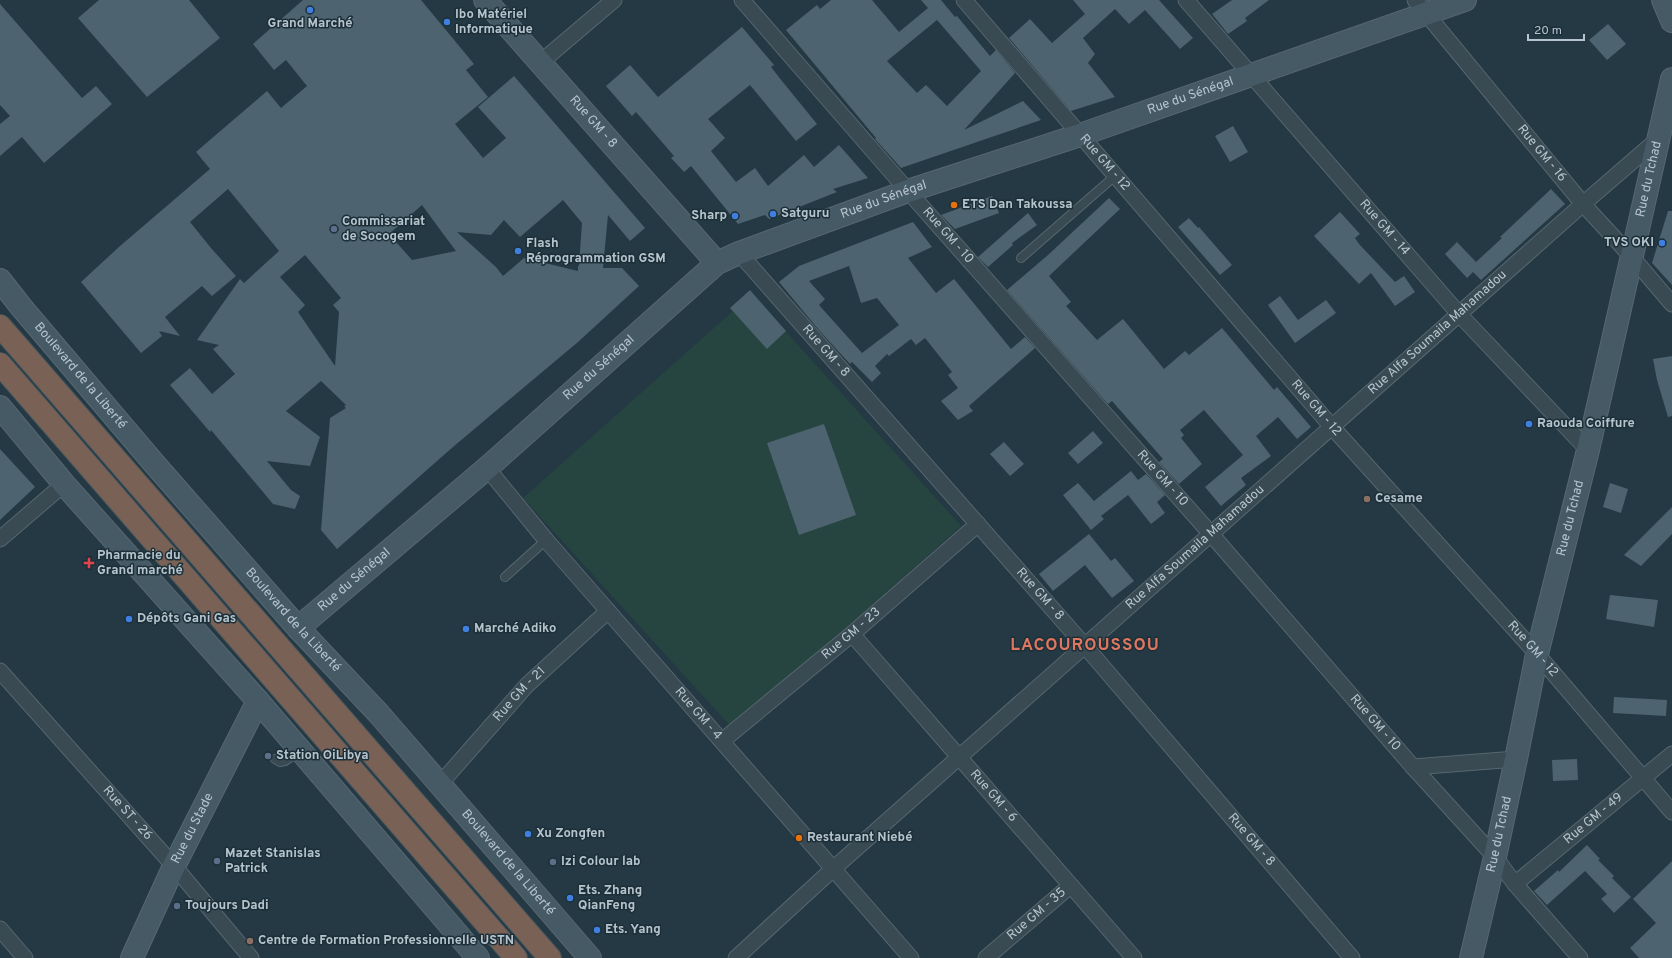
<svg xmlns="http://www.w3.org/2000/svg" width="1672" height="958" font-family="Overpass,sans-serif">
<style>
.green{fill:#264440}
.building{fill:#4d636f;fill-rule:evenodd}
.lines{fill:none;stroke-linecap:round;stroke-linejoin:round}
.lane-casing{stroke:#576770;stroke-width:10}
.street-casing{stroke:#576770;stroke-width:17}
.secondary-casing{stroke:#576770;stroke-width:24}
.highway-casing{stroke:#43545d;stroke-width:24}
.lane{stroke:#394a53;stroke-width:8}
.street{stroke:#394a53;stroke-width:15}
.secondary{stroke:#465a66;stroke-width:22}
.highway{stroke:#796255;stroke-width:22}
.shop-dot{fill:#3f7fe0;stroke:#1d2f38;stroke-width:1.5}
.food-dot{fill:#e8710a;stroke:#1d2f38;stroke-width:1.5}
.service-dot{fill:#5c6f8a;stroke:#1d2f38;stroke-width:1.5}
.education-dot{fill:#8d6e63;stroke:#1d2f38;stroke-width:1.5}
.health-dot{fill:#e0444e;stroke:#1d2f38;stroke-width:1.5}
.labels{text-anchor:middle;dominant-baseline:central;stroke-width:3;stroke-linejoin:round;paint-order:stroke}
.poi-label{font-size:13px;font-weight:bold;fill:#b6c4cd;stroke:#1d2f38;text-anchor:start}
.street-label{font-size:13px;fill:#b6c4cd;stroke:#1d2f38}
.district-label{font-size:17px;font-weight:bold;letter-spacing:1px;fill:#de7660;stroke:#1d2f38}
</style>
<rect width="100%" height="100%" fill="#243943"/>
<!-- green -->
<path class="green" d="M752 294 961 526 733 729 523 498Z"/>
<!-- building -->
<path class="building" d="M99 0H189L220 38 147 97 78 18Z
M303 0H421L474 64 466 70 488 97 455 124 483 158 506 138 478 107 514 76 645 228 630 241 608 215 603 268H622L639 286 578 342 453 447 337 549 321 530 330 418 346 408 344 406 346 405 321 381 286 411 320 437 310 466 267 461 291 490 300 496 295 509 273 504 211 430 210 432 170 385 190 368 212 394 235 374 213 349 219 345 197 340 240 279 244 283 279 251 228 189 190 222 211 248 236 276 212 296 202 286 165 317 180 336 159 331 162 336 141 353 81 282 120 246 210 169 196 152 211 139 267 91 281 108 307 86 286 60 274 70 253 44ZM563 200 582 223 579 266H578V271L524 258 503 276 496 267 457 232 491 235 504 220 520 237ZM422 205 441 231 456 251 412 260 389 234ZM305 255 341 298 333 305 339 312 335 366 298 312 305 305 280 277Z
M831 0H872L899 32 928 8 921 0H941L955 17 957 16 990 56 996 50 1015 73 964 130 1023 101 1041 120 901 168 875 139 876 138 786 30 817 5 820 9ZM937 20 981 71 947 106 926 85 917 93 887 61Z
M1073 0H1159L1193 38 1180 49 1145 10 1129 24 1115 9 1083 38 1095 54 1088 63 1115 97 1071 111 1009 38 1030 19 1052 43 1085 14Z
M1232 0H1269L1245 18 1247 21 1228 34 1212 14Z
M0 4 82 98 96 86 112 104 44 163 22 137 0 156V124L10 116 0 105Z
M1608 24 1626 44 1607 60 1589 40Z
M742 27 774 65 771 67 782 81 817 124 796 141 750 85 708 119 725 138 711 151 736 182 755 168 768 186 804 155 814 167 839 145 868 178 833 189 837 192 769 219 765 215 738 224 691 166 684 172 671 158 674 156 636 112 632 116 606 86 630 65 658 97Z
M1233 126 1248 152 1230 162 1215 136Z
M1551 189 1565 204 1481 280 1473 272 1467 278 1445 254 1457 242 1476 262 1502 238 1500 237Z
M992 196 999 213 955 229 941 215Z
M1109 198 1120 209 1049 276 1071 302 1066 306 1097 340 1123 319 1164 369 1185 351 1189 355 1222 328 1274 390 1277 387 1311 427 1297 439 1278 417 1256 436 1271 456 1241 478 1246 485 1221 506 1205 487 1243 455 1204 410 1180 430 1184 435 1181 438 1202 464 1179 484 1159 462 1163 459 1112 401 1108 404 1007 290 1048 255Z
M1668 211H1672V285L1652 263Z
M1340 212 1360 234 1355 238 1359 244 1395 282 1404 276 1415 292 1395 306 1371 273 1359 284 1314 236Z
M1028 213 1037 225 1012 243 1013 245 988 267 978 257Z
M1189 218 1198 228 1199 227 1232 265 1220 275 1178 227Z
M913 222 932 247 908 258 936 293 954 279 1011 349 1025 337 1035 348 969 406 973 411 958 420 941 401 958 388 948 375 952 372 925 338 916 345 911 339 889 356 887 354 875 366 881 373 872 382 852 362 850 364 818 329 779 282 799 266ZM849 266 861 303 877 298 899 325 862 353 819 305 825 299 809 281Z
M750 290 786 331 767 349 730 308Z
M1280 296 1298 320 1326 300 1336 313 1295 343 1268 305Z
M1672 356V416L1668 417 1657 380 1653 359Z
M824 424 856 515 799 535 767 443Z
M1093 431 1103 443 1078 464 1068 453Z
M1004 442 1024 464 1010 476 990 454Z
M0 449 35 487 0 520Z
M1131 471 1138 480 1146 474 1165 495 1157 502 1165 513 1151 524 1128 495 1101 516 1104 519 1091 530 1063 495 1078 483 1094 501Z
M1610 483 1628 489 1621 513 1603 507Z
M1672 507V534L1641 566 1624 555Z
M1089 534 1111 561 1115 558 1134 581 1112 598 1085 565 1053 591 1039 574Z
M1610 595 1658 600 1654 627 1606 619Z
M1614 697 1667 700 1666 716 1613 713Z
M1577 759 1578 780 1553 781 1552 760Z
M1587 845 1600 859 1598 860 1614 876 1612 878 1631 897 1614 913 1601 899 1607 894 1585 871 1547 905 1534 891 1558 870 1559 872Z
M1672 861V958H1639L1630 948 1656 923 1633 899Z"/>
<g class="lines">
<!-- lane casing -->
<g class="lane-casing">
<path id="lane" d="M1021 258 1115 176
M505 577 546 540
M275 759 280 762 285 761 300 751"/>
</g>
<!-- street casing -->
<g class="street-casing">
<g id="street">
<path id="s1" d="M742 0 908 191 1211 534 1413 767 1495 857 1515 884 1580 958"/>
<path id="s2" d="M964 0 1332 427 1537 654 1672 812"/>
<path id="s3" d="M1186 0 1459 314 1588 450"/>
<path id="s4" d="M1415 0 1583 204 1631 256 1672 304"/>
<path d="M541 62 614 0"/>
<path id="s5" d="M739 253 1085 646 1352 958"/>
<path id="s6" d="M487 468 546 540 911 958"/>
<path d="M0 539 64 484"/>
<path id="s7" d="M852 634 1134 958"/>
<path id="s8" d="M0 671 174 866 251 958"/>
<path id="s9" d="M722 741 852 634 978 524"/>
<path d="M1413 767 1516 759"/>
<path id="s10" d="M440 784 527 685 608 611"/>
<path id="s11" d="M1515 884 1672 754"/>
<path d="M0 929 25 958"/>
<path id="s12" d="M736 958 833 869 1583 204 1657 140"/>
<path id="s13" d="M986 958 1070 886"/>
</g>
</g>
<!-- secondary casing -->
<g class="secondary-casing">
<g id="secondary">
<path id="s14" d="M485 0 717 263"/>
<path d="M1663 0 1672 21"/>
<path id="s15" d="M0 280 22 308 152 461 298 628 379 714 590 958"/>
<path d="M0 407 64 484 258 701 478 958"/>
<path id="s16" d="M298 628 487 468 717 263 739 253 908 191 1080 135 1465 0"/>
<path id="s17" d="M132 958 174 866 258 701"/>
<path id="s18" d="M1471 958 1495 857 1516 759 1537 654 1588 450 1672 79"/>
</g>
</g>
<!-- highway casing -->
<g class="highway-casing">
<path id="highway" d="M0 326 550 958
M0 364 516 958"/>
</g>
<!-- lane -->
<use href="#lane" class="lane"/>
<!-- street -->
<use href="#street" class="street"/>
<!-- secondary -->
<use href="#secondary" class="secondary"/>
<!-- highway -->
<use href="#highway" class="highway"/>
</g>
<!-- markers -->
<g class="shop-dot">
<circle cx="310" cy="10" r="4"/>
<circle cx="447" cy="22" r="4"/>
<circle cx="773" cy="214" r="4"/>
<circle cx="735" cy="216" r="4"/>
<circle cx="1662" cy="243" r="4"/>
<circle cx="518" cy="251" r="4"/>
<circle cx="1529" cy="424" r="4"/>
<circle cx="129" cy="619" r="4"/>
<circle cx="466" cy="629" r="4"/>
<circle cx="528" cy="834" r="4"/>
<circle cx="570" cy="898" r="4"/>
<circle cx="597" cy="930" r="4"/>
</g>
<g class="food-dot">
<circle cx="954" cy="205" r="4"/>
<circle cx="799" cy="838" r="4"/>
</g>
<g class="service-dot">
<circle cx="334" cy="229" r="4"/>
<circle cx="268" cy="756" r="4"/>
<circle cx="217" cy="861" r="4"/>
<circle cx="553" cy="862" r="4"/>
<circle cx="177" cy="906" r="4"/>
</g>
<g class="education-dot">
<circle cx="1367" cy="499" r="4"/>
<circle cx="250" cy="941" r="4"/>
</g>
<path class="health-dot" d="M87 557h4v4h4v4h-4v4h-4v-4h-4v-4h4z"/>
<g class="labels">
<!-- poi labels -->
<g class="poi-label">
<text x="455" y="15">Ibo Matériel<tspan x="455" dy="15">Informatique</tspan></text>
<text x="310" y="24" text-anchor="middle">Grand Marché</text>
<text x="962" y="205">ETS Dan Takoussa</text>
<text x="781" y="214">Satguru</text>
<text x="727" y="216" text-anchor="end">Sharp</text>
<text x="342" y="222">Commissariat<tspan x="342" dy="15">de Socogem</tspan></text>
<text x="1654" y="243" text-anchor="end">TVS OKI</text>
<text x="526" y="244">Flash<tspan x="526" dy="15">Réprogrammation GSM</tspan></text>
<text x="1537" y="424">Raouda Coiffure</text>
<text x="1375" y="499">Cesame</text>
<text x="97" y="556">Pharmacie du<tspan x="97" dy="15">Grand marché</tspan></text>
<text x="137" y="619">Dépôts Gani Gas</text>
<text x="474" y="629">Marché Adiko</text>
<text x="276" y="756">Station OiLibya</text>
<text x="536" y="834">Xu Zongfen</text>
<text x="807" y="838">Restaurant Niebé</text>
<text x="225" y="854">Mazet Stanislas<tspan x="225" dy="15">Patrick</tspan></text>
<text x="561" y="862">Izi Colour lab</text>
<text x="578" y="891">Ets. Zhang<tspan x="578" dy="15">QianFeng</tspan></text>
<text x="185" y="906">Toujours Dadi</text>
<text x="605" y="930">Ets. Yang</text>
<text x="258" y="941">Centre de Formation Professionnelle USTN</text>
</g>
<!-- street labels -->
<g class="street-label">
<text stroke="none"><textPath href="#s16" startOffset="1058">Rue du Sénégal</textPath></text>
<text stroke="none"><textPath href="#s14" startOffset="163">Rue GM - 8</textPath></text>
<text stroke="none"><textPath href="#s4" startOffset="199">Rue GM - 16</textPath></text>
<text stroke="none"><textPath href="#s2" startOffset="215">Rue GM - 12</textPath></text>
<text stroke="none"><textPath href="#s18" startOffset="799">Rue du Tchad</textPath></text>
<text stroke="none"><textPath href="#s16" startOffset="734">Rue du Sénégal</textPath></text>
<text stroke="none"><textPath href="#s3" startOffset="302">Rue GM - 14</textPath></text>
<text stroke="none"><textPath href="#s1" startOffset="313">Rue GM - 10</textPath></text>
<text stroke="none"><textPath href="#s12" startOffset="940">Rue Alfa Soumaila Mahamadou</textPath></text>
<text stroke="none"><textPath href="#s5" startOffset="131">Rue GM - 8</textPath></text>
<text stroke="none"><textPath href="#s16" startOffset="398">Rue du Sénégal</textPath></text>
<text stroke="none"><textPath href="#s15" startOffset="125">Boulevard de la Liberté</textPath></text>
<text stroke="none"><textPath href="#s2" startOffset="539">Rue GM - 12</textPath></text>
<text stroke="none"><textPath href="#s1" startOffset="637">Rue GM - 10</textPath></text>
<text stroke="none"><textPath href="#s18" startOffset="451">Rue du Tchad</textPath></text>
<text stroke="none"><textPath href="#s12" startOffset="616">Rue Alfa Soumaila Mahamadou</textPath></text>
<text stroke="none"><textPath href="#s16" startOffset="74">Rue du Sénégal</textPath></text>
<text stroke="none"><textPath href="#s5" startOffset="455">Rue GM - 8</textPath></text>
<text stroke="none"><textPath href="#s15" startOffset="449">Boulevard de la Liberté</textPath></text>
<text stroke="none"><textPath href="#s9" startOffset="168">Rue GM - 23</textPath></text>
<text stroke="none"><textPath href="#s2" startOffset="863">Rue GM - 12</textPath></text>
<text stroke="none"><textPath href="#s10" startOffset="120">Rue GM - 21</textPath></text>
<text stroke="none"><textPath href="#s6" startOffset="324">Rue GM - 4</textPath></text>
<text stroke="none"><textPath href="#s1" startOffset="961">Rue GM - 10</textPath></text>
<text stroke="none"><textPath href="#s7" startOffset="215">Rue GM - 6</textPath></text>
<text stroke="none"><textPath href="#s8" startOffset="191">Rue ST - 26</textPath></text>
<text stroke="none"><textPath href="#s11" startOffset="102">Rue GM - 49</textPath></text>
<text stroke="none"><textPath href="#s17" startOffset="143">Rue du Stade</textPath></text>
<text stroke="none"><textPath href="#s18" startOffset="127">Rue du Tchad</textPath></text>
<text stroke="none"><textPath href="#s5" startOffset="779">Rue GM - 8</textPath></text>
<text stroke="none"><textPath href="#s15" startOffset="773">Boulevard de la Liberté</textPath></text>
<text stroke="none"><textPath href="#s13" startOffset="67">Rue GM - 35</textPath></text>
</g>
<!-- district labels -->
<g class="district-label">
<text x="1085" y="646">LACOUROUSSOU</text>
</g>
</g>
<!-- scale -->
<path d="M1528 34v6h56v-6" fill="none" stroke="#b6c4cd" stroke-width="2"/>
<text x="1534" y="34" font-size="12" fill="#b6c4cd" stroke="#1d2f38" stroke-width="3" paint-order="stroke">20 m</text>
</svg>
